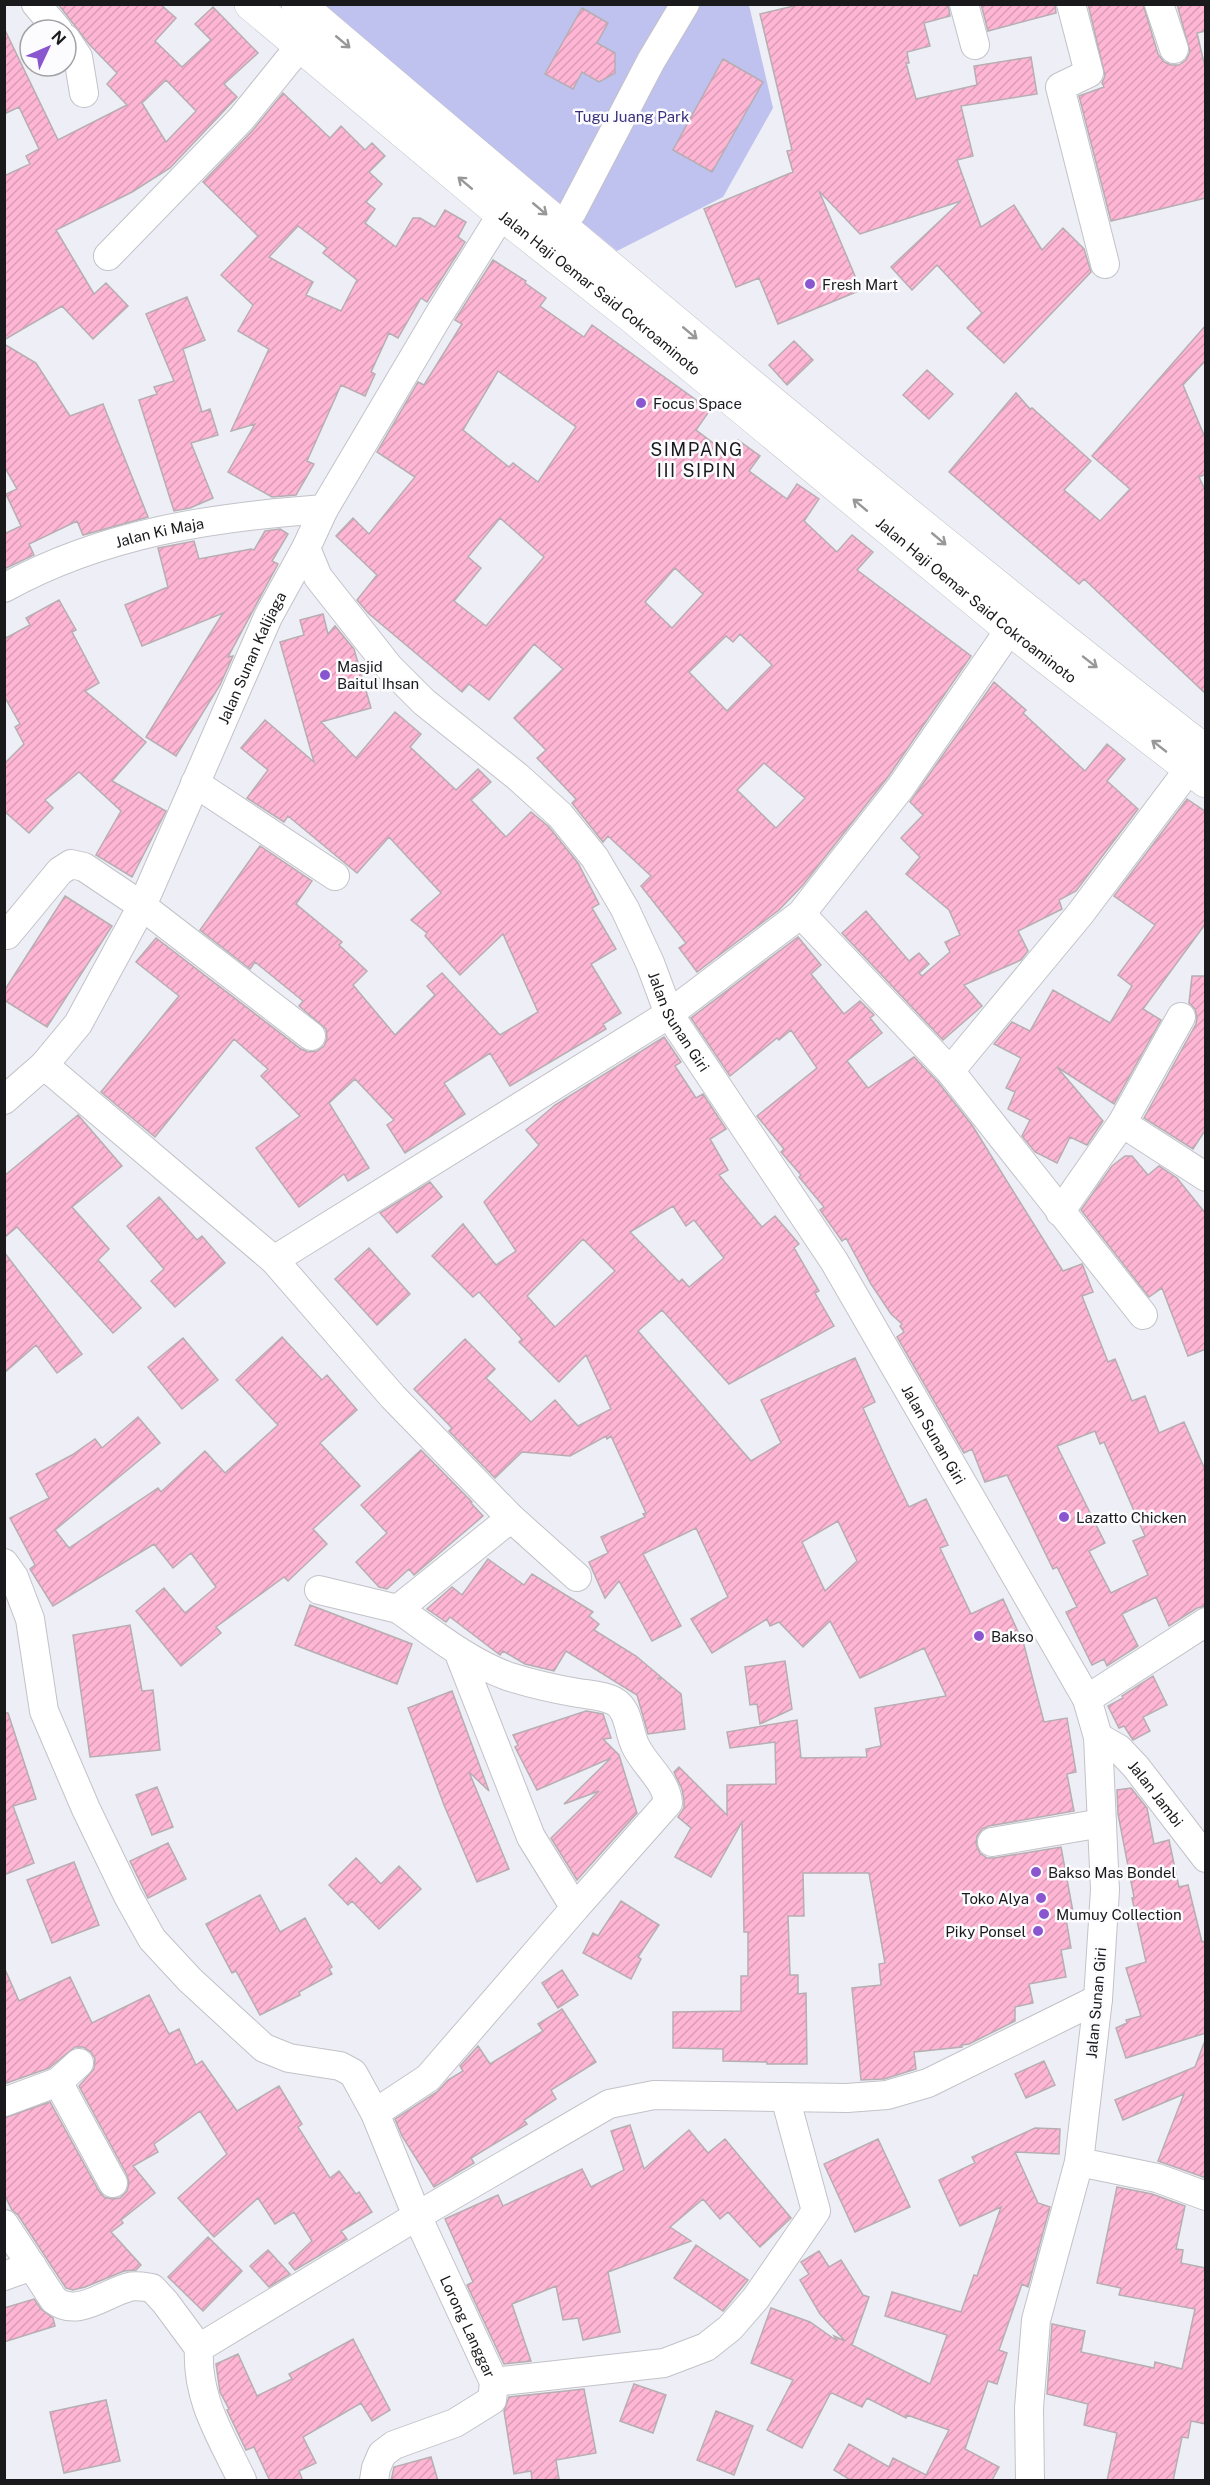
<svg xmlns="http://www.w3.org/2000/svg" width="1210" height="2485" font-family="'Public Sans',sans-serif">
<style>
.green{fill:#bfc1ef}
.building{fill:url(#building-hatch);stroke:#b6aeb1;stroke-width:1.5;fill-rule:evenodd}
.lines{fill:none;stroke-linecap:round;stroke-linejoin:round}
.minor-casing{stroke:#c2c2c9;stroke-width:30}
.major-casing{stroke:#c2c2c9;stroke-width:34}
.minor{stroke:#fff;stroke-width:28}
.major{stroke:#fff;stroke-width:33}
.oneway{stroke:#989899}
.poi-dot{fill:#8a56cf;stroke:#fcfcff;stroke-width:2}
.labels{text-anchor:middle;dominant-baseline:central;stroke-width:5;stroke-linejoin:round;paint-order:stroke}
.park-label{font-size:15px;fill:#39317b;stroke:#fcfcff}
.poi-label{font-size:15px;fill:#1a1a1d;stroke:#fcfcff;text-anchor:start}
.street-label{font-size:15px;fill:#1a1a1d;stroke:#fcfcff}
.quarter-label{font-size:18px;letter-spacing:1.5px;fill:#1a1a1d;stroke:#fcfcff}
</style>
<defs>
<pattern id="building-hatch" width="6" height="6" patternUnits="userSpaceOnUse" patternTransform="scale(1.5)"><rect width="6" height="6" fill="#feb6d4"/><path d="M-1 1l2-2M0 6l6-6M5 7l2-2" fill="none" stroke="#d99cb6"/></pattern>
</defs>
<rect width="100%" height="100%" fill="#eeeef6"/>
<!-- green -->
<path class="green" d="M319 5H749L773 108 723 197 617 251Z"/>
<!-- building -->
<path class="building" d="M58 4H160L176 18 155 41 182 67 211 40 195 24 213 7 258 53 224 84 237 97 170 168 132 192 56 230 94 294 106 283 128 306 93 339 62 306 4 340V176L30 164 26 156 39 149 19 107 4 114V28L58 140 127 105 107 84 117 73 89 44ZM166 80 196 111 166 142 142 103Z
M802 4H948L950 16 924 23 930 46 907 52 909 63H906L916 99 977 85 974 66 1031 57 1037 94 961 106 973 156 957 160 981 227 1014 205 1042 250 1063 228 1084 249 1091 272 1004 363 967 328 982 313 937 265 912 290 891 267 961 201 860 234 819 191 861 290 778 324 759 278 736 287 704 209 793 172 787 151 792 150 760 14Z
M981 4H1055L1056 13 988 31Z
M1088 4H1143L1158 54 1164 62 1171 65H1179L1186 60 1190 52 1177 4H1206V31L1197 33 1206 71V198L1111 221 1079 96 1104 87 1102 83 1105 76Z
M582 8 608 23 597 43 615 53V73L599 82 582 72 573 89 545 74Z
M723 59 763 82 712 172 673 150Z
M283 93 330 138 341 126 365 150 372 143 385 156 369 172 382 184 366 202 375 209 365 223 396 247 413 218H420L435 227 445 210 466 222 458 237 465 242 427 302 421 298 398 338 389 333 371 372 375 374 365 396 341 385 307 461 314 464 296 495 272 497 228 472 255 424 231 431 269 349 238 331 253 305 221 275 258 236 203 182 253 130ZM298 226 327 248 323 253 357 280 341 311 306 295 313 282 269 257Z
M493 260 526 281 525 283 546 298 540 306 584 337 592 325 710 410 696 430 728 454 738 440 760 456 749 471 787 499 797 484 819 499 804 521 837 552 852 535 873 552 857 570 971 656 888 777 803 885 779 910 697 972 679 948 686 943 641 886 651 876 608 836 603 842 572 803 576 799 537 758 546 750 514 718 563 669 534 644 489 700 469 684 462 692 368 613 357 600 377 575 336 536 353 518 369 534 415 477 377 452 418 382 424 385 462 324 455 320ZM498 371 576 427 538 482 513 463 509 467 463 430ZM500 518 544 557 486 626 454 601 481 568 468 557ZM675 568 703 594 672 628 645 602ZM740 634 772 665 727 711 689 672 726 636 733 642ZM764 763 805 798 776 828 737 790Z
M187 297 205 340 183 349 202 412 210 409 218 435 191 443 213 498 190 508 174 511 139 400 157 394 154 387 174 381 146 314Z
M1206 325V360L1183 385 1206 440V474L1199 477 1206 492V694L1084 579 1079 584 949 472 1016 393 1030 409 1032 408 1091 461 1064 490 1100 521 1130 489 1092 456Z
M794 341 813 360 787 385 769 365Z
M4 344 36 363 70 416 103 404 148 517 83 535 77 521 29 544 34 555 4 569V534L21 526 6 494 17 489 4 466Z
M927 370 953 394 929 419 903 395Z
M280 529 288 534 272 561 278 564 228 657 233 656 220 685 176 756 146 737 223 613 142 646 125 605 168 587 158 548 194 541 199 559 251 549 254 550 265 531Z
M59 600 76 630 72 632 99 683 85 691 146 742 112 781 166 811 132 877 96 855 121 811 79 772 45 800 53 808 29 833 4 811V764L24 744 15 727 20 724 4 696V639L30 625 26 618Z
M323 614 328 634 335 626 354 649 371 708 321 722 356 758 395 712 421 734 410 747 456 790 478 769 491 782 471 800 506 837 531 812 548 826 578 863 599 904 592 908 616 949 591 964 621 1013 603 1024 606 1029 510 1086 490 1053 444 1083 465 1114 405 1153 387 1125 394 1120 355 1079 329 1103 369 1168 348 1181 344 1174 299 1207 256 1148 300 1116 261 1076 268 1069 234 1039 155 1137 101 1092 179 996 136 962 156 938 301 1049 308 1052 317 1051 324 1046 327 1038 326 1029 299 1006 303 1001 255 962 250 969 200 930 260 846 312 881 296 904 342 942 339 945 367 971 353 985 395 1035 435 995 427 986 442 973 500 1035 538 1012 503 934 460 975 425 936 427 933 411 920 441 893 389 837 357 873 288 816 284 822 247 798 268 770 241 748 265 720 314 762 280 642 304 635 300 620Z
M994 682 1026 710 1023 713 1085 771 1107 744 1125 759 1107 781 1138 809 1076 891 1059 900 1062 909 1018 931 1028 951 1021 960 964 985 982 1006 943 1040 842 933 866 911 909 961 919 953 929 964 919 973 922 976 950 952 945 942 960 935 949 910 906 874 920 857 901 838 923 815 910 802Z
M1187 799 1206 812V923L1143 1009 1161 1020 1114 1104 1057 1067 1103 1121 1087 1145 1070 1137 1057 1163 1035 1152 1022 1136 1030 1120 1008 1109 1015 1092 1006 1088 1021 1058 994 1044 1012 1022 1030 1031 1053 990 1110 1023 1132 986 1118 975 1155 925 1114 896Z
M65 896 112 926 47 1027 4 1000V991Z
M798 937 821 965 811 974 844 1014 860 1001 874 1015 870 1018 882 1033 847 1061 868 1088 914 1057 938 1082 972 1125 1063 1271 1082 1264 1083 1266 1093 1292 1082 1296 1108 1362 1115 1359 1132 1401 1145 1396 1159 1433 1184 1422 1206 1472V1606L1197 1608 1169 1626 1156 1597 1122 1614 1138 1646 1107 1666 1104 1659 1092 1665 1066 1612 1077 1607 1057 1567 1053 1569 1007 1475 985 1482 972 1449 964 1453 897 1337 904 1332 900 1326 902 1324 891 1314 871 1284 846 1238 842 1241 820 1210 824 1207 799 1177 801 1175 781 1152 784 1149 757 1116 817 1068 791 1030 779 1040 777 1038 730 1076 691 1018ZM1095 1431 1100 1444 1104 1442 1145 1536 1133 1541 1148 1575 1111 1593 1089 1551 1105 1543 1057 1446Z
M1192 976H1206V1129L1193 1149 1144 1118 1196 1024 1197 1017 1195 1009 1189 1003Z
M664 1037 681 1062 675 1066 696 1098 703 1094 726 1129 710 1139 728 1170 719 1175 762 1227 775 1216 799 1244 794 1248 819 1291 815 1293 834 1326 729 1384 662 1310 638 1331 751 1461 781 1443 761 1400 855 1358 875 1402 863 1408 887 1461 909 1507 926 1499 948 1545 940 1548 971 1614 1003 1599 1024 1645 1044 1722 1067 1718 1076 1772 1067 1774 1074 1811 989 1826 982 1829 977 1836 976 1844 980 1853 987 1858H994L1061 1847 1074 1917 1066 1919 1071 1948 1061 1950 1066 1977 1029 1984 1033 2003 1015 2007V2021L969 2044 962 2045V2047L914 2052 916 2069 884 2079 861 2080 852 1988 881 1985 879 1964 885 1963 869 1873H803L804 1916H788L790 1975H798V1994L806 1993 807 2064H767V2062L723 2061V2049L673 2048V2012L741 2011V1976H748V1932H744L742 1822 711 1877 675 1857 691 1828 678 1817 684 1808V1800L682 1789 674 1772 679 1767 727 1815V1785L776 1784 775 1742 730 1748 727 1732 797 1720 801 1758 867 1757 866 1749 881 1746 875 1708 946 1696 924 1648 860 1678 830 1621 803 1647 779 1622 770 1626 767 1619 712 1653 691 1619 728 1597 696 1528 643 1554 681 1626 652 1641 619 1581 605 1598 589 1562 608 1553 601 1537 645 1517 643 1514 646 1513 611 1436 607 1439 606 1436 570 1456 522 1452 495 1478 449 1431 452 1428 414 1389 465 1339 495 1369 486 1378 531 1422 555 1400 578 1426 611 1409 586 1355 559 1382 519 1342 522 1339 479 1292 473 1297 432 1256 463 1224 496 1265 516 1251 484 1202 539 1145 526 1130 555 1105ZM673 1206 686 1226 694 1220 724 1258 689 1287 682 1279 679 1282 630 1232ZM583 1239 615 1271 555 1327 527 1296ZM838 1521 857 1561 825 1591 802 1542Z
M78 1115 122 1166 72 1207 109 1249 98 1260 141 1308 113 1333 17 1227 4 1238V1176Z
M1125 1156H1132L1148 1175 1159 1166 1177 1178 1206 1214V1349L1188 1356 1162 1288 1149 1297 1081 1210 1112 1166Z
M430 1182 442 1197 397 1233 380 1213Z
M159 1197 197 1240 202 1236 225 1263 175 1307 151 1281 164 1269 127 1226Z
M369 1248 410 1294 377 1325 335 1279Z
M4 1252 82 1354 57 1373 36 1345 4 1373Z
M282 1337 322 1380 327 1375 357 1410 320 1443 360 1486 313 1529 327 1544 288 1581 284 1577 216 1627 221 1633 181 1666 136 1611 164 1588 185 1613 216 1587 191 1553 173 1568 154 1544 53 1606 30 1569 35 1565 10 1518 49 1498 36 1474 72 1455 95 1439 102 1448 138 1417 160 1443 55 1530 69 1548 158 1488 161 1492 205 1451 225 1473 278 1425 236 1380Z
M183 1338 218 1380 182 1409 148 1367Z
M421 1450 472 1502 471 1503 483 1516 414 1575 409 1569 387 1589 379 1587 356 1562 387 1533 361 1505Z
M488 1559 524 1585 532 1574 593 1612 589 1616 599 1624 594 1630 636 1656 661 1677 657 1679 662 1678 681 1694 685 1729 648 1734 637 1695 566 1651 554 1671 525 1664 503 1651 500 1655 450 1617 446 1622 427 1609 452 1587 462 1595Z
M310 1605 412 1644 397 1684 295 1645Z
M130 1625 142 1691 153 1690 160 1750 90 1757 73 1635Z
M785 1661 792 1709 760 1724 757 1704 750 1705 745 1667Z
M1153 1676 1167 1705 1143 1717 1150 1731 1133 1740 1124 1726 1119 1728 1108 1706 1123 1698 1122 1696Z
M452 1691 489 1791 469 1772 509 1869 477 1882 444 1805 408 1708Z
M586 1711 603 1714 611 1738 603 1739 619 1755 637 1813 577 1880 551 1838 599 1791 564 1804 611 1758 537 1790 515 1747 518 1745 513 1735Z
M4 1713H8L36 1799 13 1806 34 1863 4 1875Z
M157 1787 173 1827 152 1835 136 1795Z
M1131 1788 1147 1808 1154 1844 1169 1840 1179 1887 1188 1885 1202 1942 1206 1941V2033L1126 2058 1116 2028 1127 2023 1126 2020 1141 2016 1126 1968 1146 1962 1132 1898 1134 1897 1118 1814 1117 1790Z
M168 1843 186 1879 148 1898 130 1861Z
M356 1858 381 1884 399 1866 421 1889 379 1929 352 1901 348 1905 329 1885Z
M74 1862 99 1925 52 1943 27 1880Z
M260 1895 280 1932 305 1918 332 1967 329 1969 332 1974 299 1992 300 1995 260 2015 236 1971 232 1973 206 1924Z
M621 1901 659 1925 638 1957 641 1959 631 1979 583 1953 593 1933 598 1936Z
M4 1967 19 2001 70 1977 92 2023 149 1995 169 2034 179 2029 196 2065 202 2061 237 2111 279 2086 302 2124 298 2127 330 2178 339 2171 356 2194 359 2192 372 2212 341 2231 347 2239 295 2270 289 2263 312 2241 294 2212 275 2224 258 2198 214 2237 178 2198 227 2154 200 2111 154 2144 158 2152 133 2166 155 2193 121 2220 123 2223 111 2232 141 2265 136 2270 124 2271 85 2287 73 2290 66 2288 18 2215 12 2210 4 2194V2118L50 2102 99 2191 104 2197 112 2199 120 2198 127 2191 129 2183 127 2175 79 2086 94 2069 95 2059 91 2052 83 2047H75L49 2068 4 2084Z
M562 1970 578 1995 558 2008 542 1983Z
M562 2009 596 2062 551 2090 556 2099 524 2120 527 2124 471 2158 474 2163 434 2187 402 2136 395 2119 437 2092 448 2080 463 2071 460 2066 478 2046 490 2064 543 2031 538 2024Z
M1204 2043H1206V2178L1158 2161 1184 2094 1123 2120 1115 2100 1195 2067Z
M1044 2061 1055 2085 1026 2098 1015 2074Z
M630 2125 644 2169 689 2130 708 2153 725 2139 791 2218 760 2247 728 2212 720 2219 703 2199 670 2227 691 2241 608 2272 620 2332 583 2340 578 2318 563 2320 556 2286 512 2304 531 2361 504 2364 467 2285 473 2282 445 2219 498 2195 503 2206 582 2169 591 2187 624 2170 611 2131Z
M1035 2128 1060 2129 1059 2154 1015 2152 1038 2203 1050 2207 1028 2287 1022 2284 999 2350 1007 2353 997 2384 988 2381 965 2449 999 2467 992 2480 852 2481 834 2470 849 2444 889 2467 893 2458 926 2475 949 2430 907 2415 906 2418 867 2398 862 2407 832 2393 830 2394 802 2448 767 2430 793 2380 751 2363 771 2308 810 2322 837 2341 834 2336 845 2341 820 2314 800 2280 809 2274 801 2262 819 2251 829 2267 841 2260 863 2295 869 2297 852 2345 930 2384 947 2335 885 2316 892 2292 961 2312 974 2275 977 2276 1001 2207 960 2226 939 2180 975 2163 972 2157Z
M878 2139 910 2207 855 2232 824 2164Z
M1117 2187 1152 2194 1185 2206 1176 2249 1183 2250 1181 2263 1206 2268V2424L1191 2421 1188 2438 1182 2437 1173 2481H1107L1117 2433 1084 2425 1088 2404 1047 2394 1052 2324 1085 2331 1081 2352 1154 2368 1155 2362 1182 2369 1195 2309 1119 2295 1121 2288 1097 2283Z
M208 2237 242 2271 203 2311 168 2277Z
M696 2245 748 2280 723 2311 674 2278Z
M268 2250 290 2274 269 2287 250 2266Z
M34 2299 41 2309 53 2318 55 2326 4 2342V2308Z
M353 2339 390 2410 372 2421 361 2403 303 2437 316 2463 299 2471 303 2481H270L254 2447 246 2450 227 2410 229 2409 220 2392 216 2364 238 2354 257 2396 292 2379 289 2374Z
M634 2384 666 2395 653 2433 620 2421Z
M584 2389 596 2453 556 2460 559 2479 532 2481 531 2471 514 2474 504 2411 509 2397Z
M106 2400 120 2461 64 2473 50 2412Z
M716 2411 753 2426 734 2475 697 2460Z
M431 2457 438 2481H391L394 2467Z"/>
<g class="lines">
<!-- minor casing -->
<g class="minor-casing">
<g id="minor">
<path d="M36 4 58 30"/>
<path d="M964 4 975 45"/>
<path d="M1071 4 1089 73 1060 87 1105 264"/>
<path d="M1159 4 1174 49"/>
<path d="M66 39 78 57 84 93"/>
<path d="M572 212 651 61 685 4"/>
<path d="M108 256 241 119 300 46"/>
<path id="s1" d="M306 548 318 577 389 667 424 702 518 777 560 815 595 858 625 909 650 963 669 1014 834 1261 1087 1699 1098 1737 1105 1890 1098 1999 1079 2162 1036 2320 1029 2408 1030 2480"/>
<path id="s2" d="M4 588C104 533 212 517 324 509"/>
<path d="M195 783 335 876"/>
<path d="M801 914 950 1071 1143 1315"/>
<path d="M7 935 60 871 71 864 84 867 142 906 311 1036"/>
<path d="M44 1065 274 1260 393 1397 511 1518 577 1577"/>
<path d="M950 1071 1080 914 1189 769"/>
<path id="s3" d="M4 1100 44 1065 78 1024 142 906 268 617 306 548 324 509 440 313 502 214"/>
<path d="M1122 1123 1206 1177"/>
<path d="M1060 1212 1122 1123 1181 1017"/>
<path d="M274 1260 669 1014 801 914 901 787 1010 629"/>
<path id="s4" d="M4 1563 14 1577 30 1619 44 1711 86 1809 128 1896 152 1939 190 1980 264 2048 289 2058 340 2066 353 2073 375 2113 417 2216 494 2382 492 2400 455 2423 394 2445 382 2454 376 2468 374 2480"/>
<path d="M319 1590 398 1609 511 1518"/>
<path d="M398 1609C433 1633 467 1661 507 1676 529 1683 555 1689 578 1693 590 1695 602 1695 614 1701 629 1709 628 1730 635 1745 644 1765 667 1781 668 1803L575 1908 531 1837 458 1651"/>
<path d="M1087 1699 1206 1622"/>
<path id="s5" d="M1098 1737 1119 1749 1136 1767 1206 1858"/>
<path d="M992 1842 1102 1823"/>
<path d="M58 2082 113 2183"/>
<path d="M4 2102 58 2082 79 2063"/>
<path d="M375 2113 428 2078 575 1908"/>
<path d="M1079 2162 1157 2178 1206 2196"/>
<path d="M4 2224 54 2300C77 2318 104 2294 129 2287 136 2285 145 2287 152 2288L165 2302 199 2348"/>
<path d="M4 2276 32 2266"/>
<path d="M494 2382 664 2363 706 2347 730 2328 756 2298 816 2211 785 2097"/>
<path d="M242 2480C221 2436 196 2399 199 2348L417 2216 609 2104 654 2095 847 2098 887 2095 928 2083 1098 1999"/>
</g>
</g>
<!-- major casing -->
<g class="major-casing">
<g id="major">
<path id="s6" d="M251 4 502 214 634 318 1010 629 1206 781"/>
<path d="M298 4C597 258 896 511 1206 752"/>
</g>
</g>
<!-- minor -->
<use href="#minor" class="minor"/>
<!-- major -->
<use href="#major" class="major"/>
</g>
<!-- one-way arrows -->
<defs><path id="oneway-shaft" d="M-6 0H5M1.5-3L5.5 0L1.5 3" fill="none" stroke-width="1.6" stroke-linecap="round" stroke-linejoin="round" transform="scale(1.5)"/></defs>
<g class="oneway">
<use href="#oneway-shaft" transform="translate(343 42) rotate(40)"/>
<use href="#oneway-shaft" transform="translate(465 183) rotate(-140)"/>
<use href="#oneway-shaft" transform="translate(540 209) rotate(40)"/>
<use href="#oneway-shaft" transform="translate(690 333) rotate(40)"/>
<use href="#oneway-shaft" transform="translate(860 505) rotate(-140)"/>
<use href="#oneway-shaft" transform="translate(939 539) rotate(40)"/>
<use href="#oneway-shaft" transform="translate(1090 662) rotate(38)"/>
<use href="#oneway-shaft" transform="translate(1159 746) rotate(-142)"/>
</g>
<!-- markers -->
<g class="poi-dot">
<circle cx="810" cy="284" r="6"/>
<circle cx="641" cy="403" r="6"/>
<circle cx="325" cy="675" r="6"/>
<circle cx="1064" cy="1517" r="6"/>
<circle cx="979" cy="1636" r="6"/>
<circle cx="1036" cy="1872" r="6"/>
<circle cx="1041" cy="1898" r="6"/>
<circle cx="1044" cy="1914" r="6"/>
<circle cx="1038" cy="1931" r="6"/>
</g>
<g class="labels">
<!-- park labels -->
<g class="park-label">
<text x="632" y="116">Tugu Juang Park</text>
</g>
<!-- poi labels -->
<g class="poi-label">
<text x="822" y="284">Fresh Mart</text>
<text x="653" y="403">Focus Space</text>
<text x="337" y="666">Masjid<tspan x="337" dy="17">Baitul Ihsan</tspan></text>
<text x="1076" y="1517">Lazatto Chicken</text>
<text x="991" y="1636">Bakso</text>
<text x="1048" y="1872">Bakso Mas Bondel</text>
<text x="1029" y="1898" text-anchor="end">Toko Alya</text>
<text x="1056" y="1914">Mumuy Collection</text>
<text x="1026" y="1931" text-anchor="end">Piky Ponsel</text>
</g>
<!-- street labels -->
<g class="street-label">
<text stroke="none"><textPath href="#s6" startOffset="453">Jalan Haji Oemar Said Cokroaminoto</textPath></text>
<text stroke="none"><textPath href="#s2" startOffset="166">Jalan Ki Maja</textPath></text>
<text stroke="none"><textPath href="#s6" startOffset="939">Jalan Haji Oemar Said Cokroaminoto</textPath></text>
<text stroke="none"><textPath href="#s3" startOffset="512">Jalan Sunan Kalijaga</textPath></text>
<text stroke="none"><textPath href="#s1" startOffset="612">Jalan Sunan Giri</textPath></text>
<text stroke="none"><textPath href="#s1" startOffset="1098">Jalan Sunan Giri</textPath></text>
<text stroke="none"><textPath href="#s5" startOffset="82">Jalan Jambi</textPath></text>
<text transform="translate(1096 2003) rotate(-85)">Jalan Sunan Giri</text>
<text stroke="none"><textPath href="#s4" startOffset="936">Lorong Langgar</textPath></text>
</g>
<!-- quarter labels -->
<g class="quarter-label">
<text x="697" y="449">SIMPANG<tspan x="697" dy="21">III SIPIN</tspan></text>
</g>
</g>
<!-- border -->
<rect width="1210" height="2485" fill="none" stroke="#1a1a1d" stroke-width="12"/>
<!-- north arrow -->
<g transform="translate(48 48) rotate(46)"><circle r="28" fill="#fcfcff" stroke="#a2a2a5" stroke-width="1.5"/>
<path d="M0-4.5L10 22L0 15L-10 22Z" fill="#8a56cf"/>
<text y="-9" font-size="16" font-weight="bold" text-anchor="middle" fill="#1a1a1d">N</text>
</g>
</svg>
